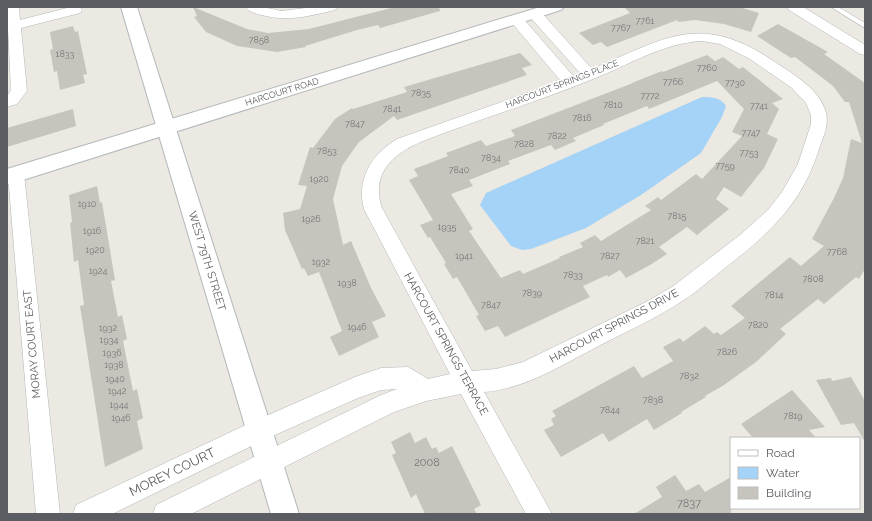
<svg xmlns="http://www.w3.org/2000/svg" width="872" height="521" font-family="Raleway,sans-serif">
<style>
.water{fill:#a5d3f7}
.building{fill:#c7c4be;fill-rule:evenodd}
.lines{fill:none;stroke-linecap:round;stroke-linejoin:round}
.service-casing{stroke:#b4b7bb;stroke-width:1}
.minor-casing{stroke:#b4b7bb;stroke-width:1}
.tertiary-casing{stroke:#b4b7bb;stroke-width:2}
.secondary-casing{stroke:#b3b6bb;stroke-width:2}
.service{fill:#fff;fill-rule:evenodd}
.minor{fill:#fff;fill-rule:evenodd}
.tertiary{fill:#fff;fill-rule:evenodd}
.secondary{fill:#fff;fill-rule:evenodd}
.labels{text-anchor:middle;dominant-baseline:central;stroke-width:3;stroke-linejoin:round;paint-order:stroke}
.number-label{font-size:9px;fill:#757778}
.far-street-label{font-size:9px;fill:#5a5d61;stroke:#fff}
.street-label{font-size:11px;fill:#5a5d61;stroke:#fff}
.near-number-label{font-size:11px;fill:#757778}
.near-street-label{font-size:13px;fill:#5a5d61;stroke:#fff}
</style>
<rect width="100%" height="100%" fill="#ebe9e1"/>
<!-- water -->
<path class="water" d="M702 97C712 97 720 97 726 106L722 117 701 153 641 195 586 228 531 249 522 250 511 246 480 205 486 193Z"/>
<!-- building -->
<path class="building" d="M193 7 247 29 268 33 309 29 395 7H439L440 11 380 28 378 25 357 30 305 46 306 47 277 52 237 46 206 32 194 17 197 16Z
M624 7H739L759 13 751 32 724 24 695 20 678 22 677 20 607 47 601 42 593 45 579 33 630 13Z
M778 24 828 52 824 54 865 83V143H863L865 144V269L859 279 856 277 824 304 818 299 780 329 786 334 756 362 724 385 705 396 706 397 681 412 682 413 654 430 647 419 609 442 603 433 561 457 544 430 554 425 551 419 556 416 552 411 634 366 642 378 673 361 663 347 680 338 683 342 705 326 714 334 717 332 721 335 745 318 731 306 790 257 801 266 824 246 812 239 834 198 843 178 851 139 862 143 849 102H845L833 86 795 57 791 58 757 36Z
M73 26 75 32 78 31 87 74 83 75 85 83 60 90 57 71 54 72 50 50 53 49 50 32Z
M520 53 532 65 522 68 527 75 397 120 394 116 359 142 342 166 333 199 343 245 351 241 371 288 386 316 372 322 379 337 339 356 330 337 342 331 319 272 308 276 304 268 302 269 285 230 283 213 300 209 307 186 298 185 310 147 313 148 335 119 352 108 353 109 407 92 404 87Z
M707 55 715 61 723 57 739 69 743 67 783 99 772 103 779 109 767 134 778 139 764 168 741 197 724 187 716 199 729 209 697 235 687 227 659 247 667 254 650 265 626 278 620 270 608 277 607 275 583 286 590 297 505 337 498 326 485 331 476 316 479 315 457 277 453 279 444 264 446 263 430 237 428 238 420 225 433 220 409 180 418 176 414 169 448 156 446 153 481 140 486 146 515 136 511 130 633 83H632L662 71 663 72ZM717 81 744 109 732 132 742 136 702 179 696 174 661 200 658 197 645 206 651 210 601 241 595 235 580 243 583 247 559 257 560 258 523 274 520 270 501 278 469 231 473 229 451 194 473 186 469 180 510 164 508 161 551 145 555 150 576 141 573 138 604 125 603 124 647 106 649 109Z
M73 109 76 126 7 147V128Z
M97 186 100 203 102 202 115 280 111 281 118 317 122 315 127 339 123 341 133 391 137 389 143 418 137 421 143 449 105 467 80 306 84 305 78 260 74 262 70 223 72 222 69 195Z
M851 377 865 401V442L854 423 841 425 816 380 831 378 832 381Z
M792 390 825 427 809 430 816 438H753L741 424Z
M410 432 415 443 426 437 432 449 436 447 439 453 452 446 481 505 474 509 477 514H425L416 494 411 498 392 455 396 453 391 442Z
M675 475 686 491 699 484 705 492 731 477V514H634L662 497 656 487Z"/>
<g class="lines">
<!-- service casing -->
<g class="service-casing">
<path id="service" d="M831 7H838L865 23V28Z"/>
</g>
<!-- minor casing -->
<g class="minor-casing">
<path id="minor" d="M7 7H19L20 20 71 7H80L82 10 80 13 21 28 27 91 17 104 7 107V96L11 90Z
M245 7H263L281 11 314 7H337L335 10C310 16 287 22 262 15 256 14 249 12 245 7Z
M787 7H803L865 45V55L860 54 789 10Z
M535 10 540 11 592 69C666 38 700 11 775 62 794 75 820 89 826 113 829 126 823 137 819 149 801 206 769 233 725 268 711 279 698 291 684 300 655 319 623 333 593 349 558 367 524 389 484 392L552 514H526L461 394 426 401 394 412 191 514H153L156 505 381 395 397 389 381 390 358 398 268 438 112 514H73L76 505 252 422 355 377 381 368 408 367 428 379 450 374 364 209C356 179 372 154 397 139L561 81 511 22 509 19 511 16H521L573 76 580 73 530 17 528 14 530 11ZM702 41 720 44 750 59 792 88 806 103 811 115V124L798 164 782 192 768 210 740 235 672 287 646 302 523 362 496 369 472 371 382 208C370 173 394 153 423 141 479 119 537 102 593 79 629 65 662 43 702 41Z
M16 167 22 169 24 174 60 514H36L8 174 10 169Z"/>
</g>
<!-- tertiary casing -->
<g class="tertiary-casing">
<path id="tertiary" d="M540 7H564L561 10 7 185V169Z"/>
</g>
<!-- secondary casing -->
<g class="secondary-casing">
<path id="secondary" d="M121 7H137L299 514H271Z"/>
</g>
<!-- service -->
<use href="#service" class="service"/>
<!-- minor -->
<use href="#minor" class="minor"/>
<!-- tertiary -->
<use href="#tertiary" class="tertiary"/>
<!-- secondary -->
<use href="#secondary" class="secondary"/>
</g>
<g class="labels">
<!-- number labels -->
<g class="number-label">
<text x="645" y="21">7761</text>
<text x="621" y="28">7767</text>
<text x="259" y="40">7858</text>
<text x="65" y="54">1833</text>
<text x="707" y="68">7760</text>
<text x="673" y="82">7766</text>
<text x="735" y="83">7730</text>
<text x="421" y="93">7835</text>
<text x="650" y="96">7772</text>
<text x="613" y="105">7810</text>
<text x="759" y="106">7741</text>
<text x="392" y="109">7841</text>
<text x="582" y="118">7816</text>
<text x="355" y="124">7847</text>
<text x="751" y="133">7747</text>
<text x="557" y="136">7822</text>
<text x="524" y="144">7828</text>
<text x="327" y="151">7853</text>
<text x="749" y="153">7753</text>
<text x="491" y="158">7834</text>
<text x="725" y="166">7759</text>
<text x="459" y="170">7840</text>
<text x="319" y="179">1920</text>
<text x="87" y="204">1910</text>
<text x="677" y="216">7815</text>
<text x="311" y="219">1926</text>
<text x="447" y="227">1935</text>
<text x="92" y="231">1916</text>
<text x="645" y="241">7821</text>
<text x="95" y="250">1920</text>
<text x="837" y="252">7768</text>
<text x="464" y="256">1941</text>
<text x="610" y="256">7827</text>
<text x="321" y="262">1932</text>
<text x="98" y="271">1924</text>
<text x="573" y="275">7833</text>
<text x="813" y="279">7808</text>
<text x="347" y="283">1938</text>
<text x="532" y="293">7839</text>
<text x="774" y="295">7814</text>
<text x="491" y="305">7847</text>
<text x="758" y="325">7820</text>
<text x="357" y="327">1946</text>
<text x="108" y="328">1932</text>
<text x="109" y="340">1934</text>
<text x="727" y="352">7826</text>
<text x="112" y="353">1936</text>
<text x="114" y="365">1938</text>
<text x="689" y="376">7832</text>
<text x="115" y="379">1940</text>
<text x="117" y="391">1942</text>
<text x="653" y="400">7838</text>
<text x="119" y="405">1944</text>
<text x="610" y="410">7844</text>
<text x="793" y="416">7819</text>
<text x="121" y="418">1946</text>
</g>
<!-- far-street labels -->
<g class="far-street-label">
<text transform="translate(562 84) rotate(-21)">HARCOURT SPRINGS PLACE</text>
<text transform="translate(282 92) rotate(-17)">HARCOURT ROAD</text>
</g>
<!-- street labels -->
<g class="street-label">
<text transform="translate(207 261) rotate(73)">WEST 79TH STREET</text>
<text transform="translate(614 326) rotate(-28)">HARCOURT SPRINGS DRIVE</text>
<text transform="translate(32 344) rotate(-95)">MORAY COURT EAST</text>
<text transform="translate(446 344) rotate(61)">HARCOURT SPRINGS TERRACE</text>
</g>
<!-- near-number labels -->
<g class="near-number-label">
<text x="427" y="462">2008</text>
<text x="689" y="503">7837</text>
</g>
<!-- near-street labels -->
<g class="near-street-label">
<text transform="translate(172 472) rotate(-26)">MOREY COURT</text>
</g>
</g>
<!-- border -->
<rect width="872" height="521" fill="none" stroke="#5a5d61" stroke-width="16"/>
<!-- legend -->
<rect x="730" y="437" width="130" height="72" fill="#ffffff" stroke="#bdbec0"/>
<rect x="738" y="450" width="20" height="6" fill="#ffffff" stroke="#bdbec0"/>
<text x="766" y="457" font-size="12" fill="#5a5d61">Road</text>
<rect x="738" y="467" width="20" height="12" fill="#a5d3f7" stroke="#bdbec0"/>
<text x="766" y="477" font-size="12" fill="#5a5d61">Water</text>
<rect x="738" y="487" width="20" height="12" fill="#c7c4be" stroke="#bdbec0"/>
<text x="766" y="497" font-size="12" fill="#5a5d61">Building</text>
</svg>
